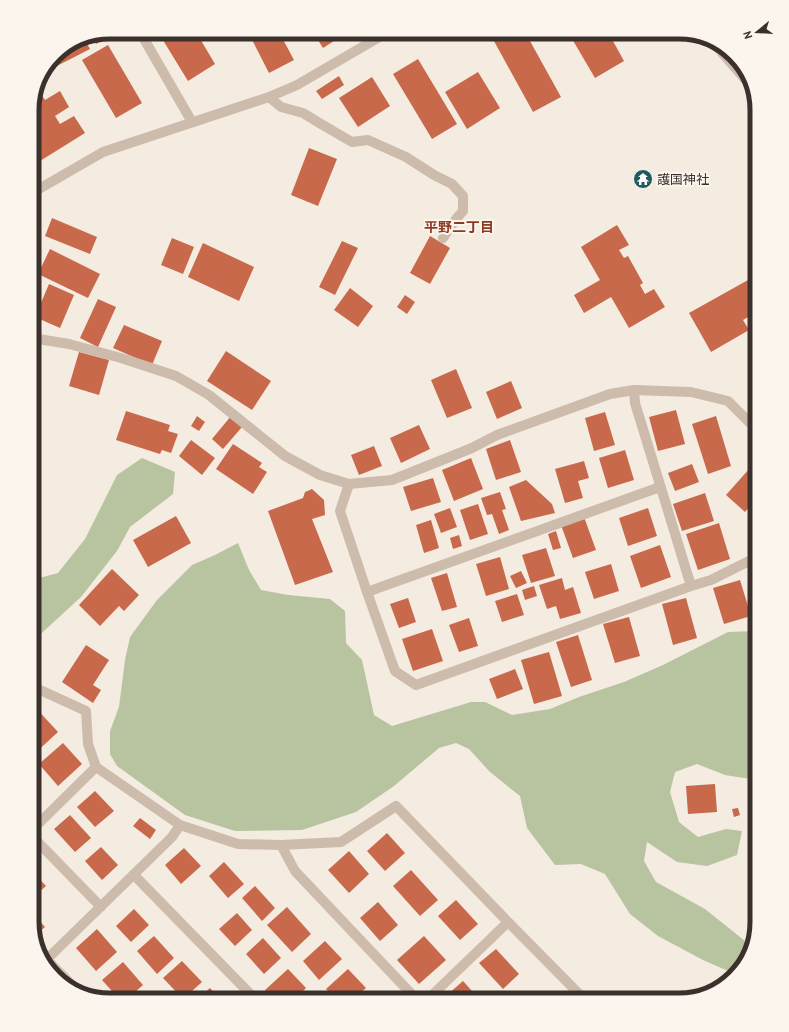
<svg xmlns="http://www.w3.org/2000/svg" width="789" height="1032" font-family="'PT Sans','Noto Sans JP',sans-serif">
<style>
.green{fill:#b8c4a0}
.building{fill:#c8694b}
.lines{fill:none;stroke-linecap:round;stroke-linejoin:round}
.minor{stroke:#cdbbac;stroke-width:10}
.labels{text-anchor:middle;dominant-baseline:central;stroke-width:4;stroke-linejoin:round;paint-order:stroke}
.poi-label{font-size:13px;fill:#3b302b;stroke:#fbf5ee;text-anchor:start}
.neighbourhood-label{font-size:14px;font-weight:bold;fill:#8c3b22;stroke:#fbf5ee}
.rim{fill:none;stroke:#3b302b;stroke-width:5}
</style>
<rect width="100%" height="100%" fill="#f4ebe1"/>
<!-- green -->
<path class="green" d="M142 458 175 472 173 494 130 527 117 551 81 597 32 642V580L58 573 85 539 117 475Z
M238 543 249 570 261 590 288 595 330 599 345 611 346 643 362 660 374 715 392 726 471 702H485L512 715 550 709 579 697 624 682 663 665 728 632 757 631V780L725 775 697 764 675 772 670 792 679 822 698 837 726 829 742 831 737 855 707 866 677 862 647 842 644 861 656 882 705 909 745 941 751 943 747 961 735 974 703 960 658 936 630 914 605 874 581 864 555 865 527 828 520 796 490 772 469 749 456 743 439 748 394 786 356 812 302 830 235 831 185 815 117 766 110 754V731L119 707 125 660 130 637 157 600 192 565 215 555Z"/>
<!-- building -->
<path class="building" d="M110 32H118L96 44 92 36Z
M158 32H196L215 64 188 81Z
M248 32H279L294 60 269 73Z
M313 32H348L323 48Z
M489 32H525L561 97 533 112Z
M568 32H608L624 61 595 78Z
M83 37 90 49 49 70 47 67 58 52 80 38Z
M108 45 142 103 116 118 82 60Z
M418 59 457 124 432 139 393 74Z
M478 72 500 108 467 129 445 92Z
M339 76 344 85 322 99 316 91Z
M372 77 390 106 358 127 339 98Z
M60 91 69 107 55 116 60 124 74 116 85 133 32 166V105L34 100 41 94 45 100Z
M309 148 337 159 318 206 291 195Z
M52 218 97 237 90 254 45 236Z
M617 225 629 245 619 250 624 258 628 256 643 283 640 285 645 294 654 289 665 307 629 328 611 297 584 313 574 295 600 280 581 247Z
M430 236 450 248 430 284 410 273Z
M172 238 194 247 183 274 161 265Z
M342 241 358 248 335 295 319 287Z
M203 243 254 267 239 301 188 277Z
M50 249 100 274 88 298 38 274Z
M757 275V312L743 320 749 330 711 352 689 313Z
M49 284 74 295 60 328 35 317Z
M350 288 373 306 358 327 334 310Z
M405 295 415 302 407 314 397 307Z
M98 299 116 307 98 347 80 338Z
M124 325 162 341 152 365 113 348Z
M226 351 271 381 252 410 207 381Z
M79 352 109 360 99 395 69 386Z
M456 369 472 408 447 418 431 380Z
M511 381 522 408 497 419 486 392Z
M676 410 685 444 658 451 649 417Z
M126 411 170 425 168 431 178 434 171 453 162 450 160 454 116 440Z
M605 412 615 445 594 451 585 418Z
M197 416 205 422 199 431 191 426Z
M231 416 242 427 223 449 212 439Z
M716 416 731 466 708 474 692 424Z
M419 425 430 449 401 463 390 438Z
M191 440 215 458 202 475 179 456Z
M510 440 521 472 496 480 486 449Z
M233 444 262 463 259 467 267 472 253 494 216 469Z
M374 446 382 466 359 475 351 455Z
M625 450 634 480 608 488 599 458Z
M471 458 483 489 454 501 442 470Z
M584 461 589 478 578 481 583 498 565 503 555 469Z
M692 464 699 482 675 491 668 473Z
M750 468 757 474V498L745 512 726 495Z
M433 478 441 502 411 511 403 487Z
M526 480 552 504 555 513 521 521 509 487Z
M312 489 324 500 325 515 312 519 333 572 295 585 268 511 303 498 305 492Z
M500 492 506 509 502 510 509 530 499 534 492 514 487 515 481 498Z
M705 493 714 521 682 531 673 504Z
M478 504 488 534 470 540 460 510Z
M450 508 457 527 441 533 434 514Z
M648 508 657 536 628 546 619 518Z
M176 516 191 543 148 567 133 540Z
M584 517 596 550 573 558 561 525Z
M431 520 439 548 424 553 416 525Z
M719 523 730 559 698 570 686 534Z
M556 531 561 548 553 550 548 534Z
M459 535 462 546 453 549 450 538Z
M660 545 671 577 641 588 630 556Z
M546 548 555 576 531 583 522 555Z
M500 557 509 589 486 596 476 564Z
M611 564 619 591 594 599 585 572Z
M112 569 139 595 124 611 119 606 100 626 79 605Z
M521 571 527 583 516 588 510 576Z
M447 573 457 607 442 611 431 578Z
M562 578 565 590 573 587 581 613 560 619 556 606 547 609 539 585Z
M740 580 751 616 724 624 713 588Z
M534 586 537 596 525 600 522 590Z
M517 594 524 615 502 622 495 601Z
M408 598 416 622 399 628 390 604Z
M686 598 697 638 673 645 662 604Z
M629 617 640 656 615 663 603 624Z
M469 618 478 646 459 652 449 625Z
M432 629 443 661 413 671 402 639Z
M578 635 592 680 571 687 556 642Z
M86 645 109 660 93 685 101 690 93 703 62 682Z
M549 652 562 696 534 704 521 660Z
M515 669 523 689 497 699 489 679Z
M34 706 58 732 32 756V708Z
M63 743 82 764 58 786 39 764Z
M715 784 717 812 688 814 686 786Z
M95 791 114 811 95 827 77 807Z
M32 793 40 802 32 809Z
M738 808 740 815 734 817 732 809Z
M70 815 91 838 75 852 54 829Z
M140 818 156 830 150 839 133 826Z
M757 831V850L752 848Z
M387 833 405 853 385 871 367 851Z
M101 847 118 865 102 880 85 861Z
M184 848 201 866 181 884 165 865Z
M349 851 369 874 349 893 328 870Z
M224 862 244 884 228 898 209 876Z
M411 870 438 900 420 916 393 886Z
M32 871 46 886 32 898Z
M255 886 275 908 262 921 242 898Z
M456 900 478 924 460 940 438 916Z
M378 902 398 925 380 941 360 918Z
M287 907 311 934 292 952 267 925Z
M134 909 149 925 131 942 116 926Z
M32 912 45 927 36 935 32 922Z
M237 913 252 930 235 946 219 929Z
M97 929 117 952 96 971 76 948Z
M154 936 174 958 157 974 137 951Z
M424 936 446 960 419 984 397 960Z
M263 938 281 958 264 974 246 954Z
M325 941 342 959 319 980 303 961Z
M496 949 519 974 503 989 479 963Z
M182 961 202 982 183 999 163 978Z
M123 962 143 985 126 1000H120L102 980Z
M288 969 306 988 294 1000H275L265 990Z
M348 969 366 988 352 1000H337L326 989Z
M463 981 480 1000H452L447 995Z
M210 988 221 1000H196Z
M530 991 538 1000H520Z
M376 992 384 1000H367Z"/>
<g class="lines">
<!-- minor -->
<path class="minor" d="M140 32 192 122
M712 41 750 85
M269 97 281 107 303 113 321 124 352 142 368 140 406 157 434 175 452 184 463 196V211L456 219 443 238
M32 193 103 152 269 97 297 85 388 32
M32 338 69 344 121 358 176 376 209 395 285 456 320 475 349 484 392 480 472 448 497 435 610 394 634 390 691 392 728 401 757 430
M634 390 635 403 691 586
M349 484 340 511 367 592 395 671 416 685 691 586 711 580 757 557
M367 592 660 487
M32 693 38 689 86 711 88 744 96 767 180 825 238 844 281 845 341 842 396 806 508 922 585 1000
M32 830 96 767
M32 836 101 907
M281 845 295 871 417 1000
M134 875 256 1000
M42 955 78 991
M44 962 172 837 180 825
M427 1000 508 922"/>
</g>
<!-- icons -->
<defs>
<g id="temple-disc" transform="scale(1)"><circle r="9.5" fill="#1f5a5e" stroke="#fbf5ee"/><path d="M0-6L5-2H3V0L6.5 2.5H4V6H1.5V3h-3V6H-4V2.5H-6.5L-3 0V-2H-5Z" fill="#fff"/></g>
</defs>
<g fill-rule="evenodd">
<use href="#temple-disc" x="643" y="179"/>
</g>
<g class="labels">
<!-- poi labels -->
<g class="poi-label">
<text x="657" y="179">護国神社</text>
</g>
<!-- neighbourhood labels -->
<g class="neighbourhood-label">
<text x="459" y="227">平野二丁目</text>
</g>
</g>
<!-- crop -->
<path d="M0 0H789V1032H0ZM110 39H679A71 71 0 0 1 750 110V922A71 71 0 0 1 679 993H110A71 71 0 0 1 39 922V110A71 71 0 0 1 110 39Z" fill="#fbf5ee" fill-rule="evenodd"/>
<path class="rim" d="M110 39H679A71 71 0 0 1 750 110V922A71 71 0 0 1 679 993H110A71 71 0 0 1 39 922V110A71 71 0 0 1 110 39Z"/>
<!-- north arrow -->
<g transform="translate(757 32) rotate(252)" stroke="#fbf5ee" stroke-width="3" paint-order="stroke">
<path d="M0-3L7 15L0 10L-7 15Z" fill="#3b302b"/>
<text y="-6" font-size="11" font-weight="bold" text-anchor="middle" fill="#3b302b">N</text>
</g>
</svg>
